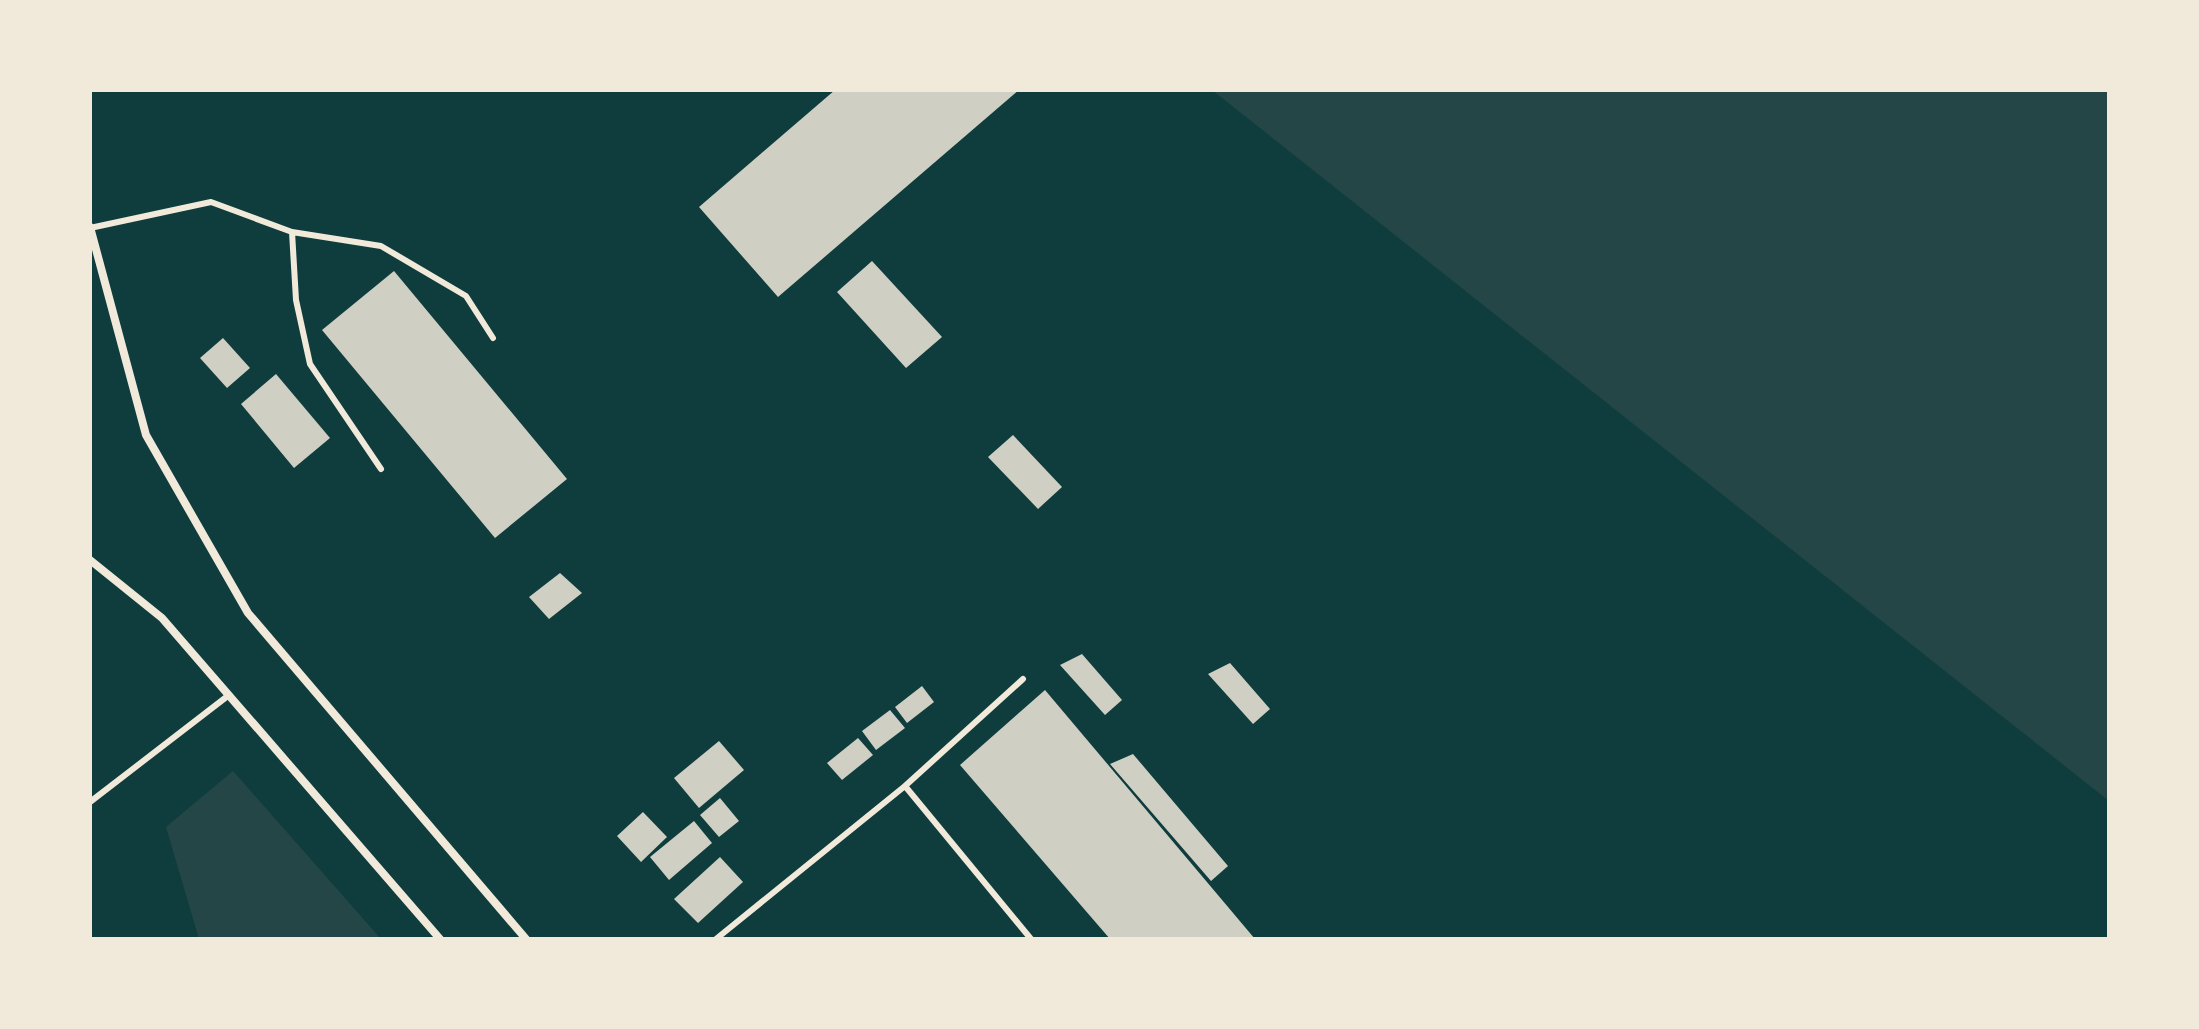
<svg xmlns="http://www.w3.org/2000/svg" width="2199" height="1029" font-family="Spectral,serif">
<style>
.green{fill:#244646}
.building{fill:#cfcfc3}
.lines{fill:none;stroke-linecap:round;stroke-linejoin:round}
.service{stroke:#f1e9da;stroke-width:6}
.minor{stroke:#f1e9da;stroke-width:8}
</style>
<rect width="100%" height="100%" fill="#0f3d3e"/>
<!-- green -->
<path class="green" d="M1212 90H2109V801Z
M233 771 381 939H199L166 827Z"/>
<!-- building -->
<path class="building" d="M835 90H1019L778 297 699 207Z
M872 261 942 337 906 368 837 292Z
M394 271 567 479 495 538 322 330Z
M223 338 250 368 227 388 200 358Z
M276 374 330 438 294 468 241 404Z
M1013 435 1062 487 1038 509 988 457Z
M560 573 582 593 549 619 529 597Z
M1082 654 1122 700 1105 715 1060 665Z
M1230 663 1270 709 1253 724 1208 674Z
M922 686 934 702 907 723 895 707Z
M1045 690 1255 939H1110L960 765Z
M890 710 905 728 876 750 862 731Z
M858 738 873 755 842 780 827 763Z
M719 741 744 770 699 808 674 778Z
M1133 754 1228 866 1211 881 1110 764Z
M720 798 739 821 719 837 700 815Z
M643 812 667 837 641 862 617 836Z
M694 821 712 843 669 880 650 857Z
M720 857 743 882 698 923 674 899Z"/>
<g class="lines">
<!-- service -->
<path class="service" d="M90 228 211 202 292 232 296 300 310 364 381 469
M292 232 381 246 466 296 493 338
M905 786 1023 679
M90 802 229 695
M716 939 905 786 1031 939"/>
<!-- minor -->
<path class="minor" d="M90 227 146 435 248 613 526 939
M90 560 162 618 440 939"/>
</g>
<!-- border -->
<rect width="2199" height="1029" fill="none" stroke="#f1e9da" stroke-width="184"/>
</svg>
